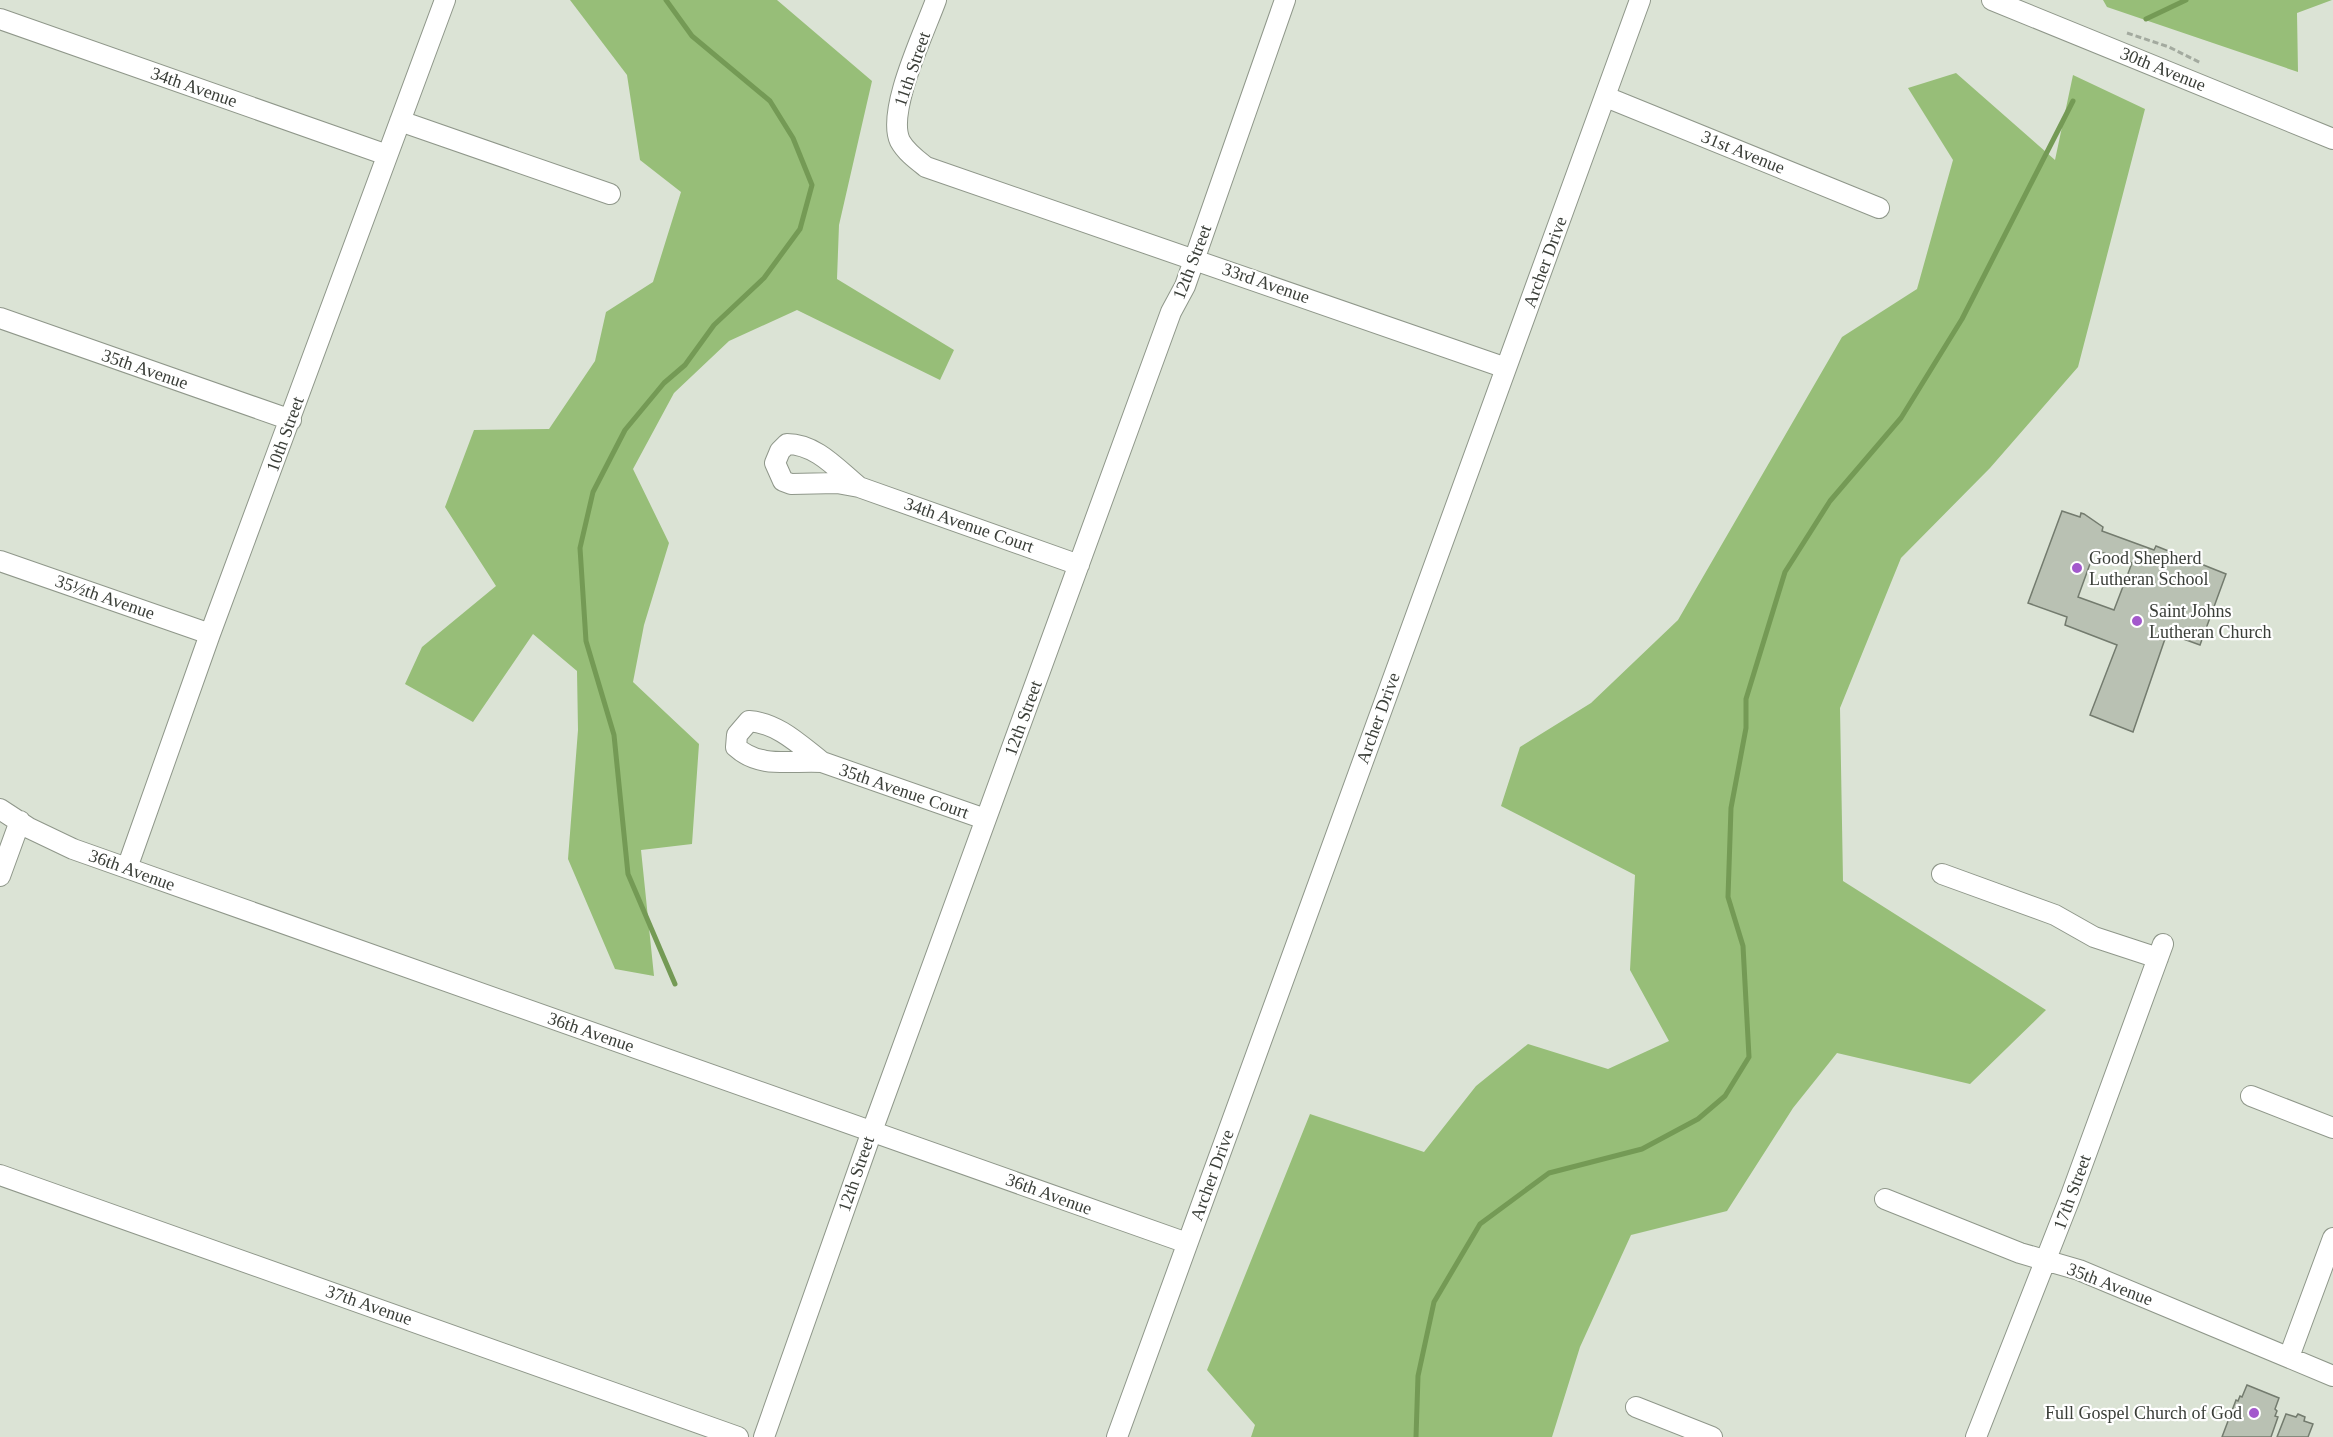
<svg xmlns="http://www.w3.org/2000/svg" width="2333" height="1437" font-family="Georgia,serif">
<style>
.forest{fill:#97be78}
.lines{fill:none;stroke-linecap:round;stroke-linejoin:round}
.stream{stroke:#749a55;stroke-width:5}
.building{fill:#b9c1b3;stroke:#737b6e;stroke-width:1.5;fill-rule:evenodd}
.minor-casing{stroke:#8f978a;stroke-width:22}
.path{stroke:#a3aa9f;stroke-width:3;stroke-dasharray:6 3;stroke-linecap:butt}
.minor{stroke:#fff;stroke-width:20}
.poi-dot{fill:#a359cc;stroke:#fff;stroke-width:2}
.labels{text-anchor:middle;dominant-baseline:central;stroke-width:4.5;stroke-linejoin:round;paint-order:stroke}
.street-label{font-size:18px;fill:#3a3e38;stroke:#fff}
.poi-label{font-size:18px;fill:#3a3e38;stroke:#fff;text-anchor:start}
</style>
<rect width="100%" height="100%" fill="#dbe3d5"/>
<!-- forest -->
<path class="forest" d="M570 0H777L872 81 839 225 837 279 954 350 940 380 797 310 729 341 674 393 633 469 669 543 644 625 633 682 699 744 692 844 641 850 654 976 615 969 568 859 578 730 577 671 533 634 473 722 405 684 422 647 496 586 445 507 474 430 549 429 595 361 606 312 653 282 681 192 640 160 627 75Z
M2103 0H2332L2297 13 2298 72 2107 7Z
M1956 73 2055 160 2073 75 2145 109 2078 367 1990 468 1901 558 1840 708 1843 881 2046 1010 1970 1084 1837 1053 1793 1108 1727 1211 1631 1235 1580 1347 1552 1437H1251L1255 1425 1207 1370 1310 1114 1424 1152 1476 1086 1528 1044 1608 1069 1669 1041 1630 970 1635 875 1501 806 1520 747 1591 703 1678 620 1842 337 1917 289 1953 160 1908 88Z"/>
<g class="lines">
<!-- stream -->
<path class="stream" d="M666 0 692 36 770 101 793 138 812 185 800 229 764 278 714 325 685 365 664 383 625 430 593 492 580 548 586 641 614 735 628 874 675 984
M2146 19 2186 0
M1416 1437 1418 1376 1434 1302 1480 1224 1549 1173 1642 1149 1698 1119 1725 1096 1749 1057 1743 946 1728 897 1731 808 1746 728V699L1785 572 1830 501 1901 418 1962 319 2073 101"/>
</g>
<!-- building -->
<path class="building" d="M2062 511 2080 517 2081 513 2084 514 2103 527 2102 531 2154 550 2156 546 2226 574 2200 645 2167 633 2133 732 2090 715 2117 645 2065 625 2067 617 2028 603ZM2095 550 2132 563 2114 610 2078 597Z
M2247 1385 2279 1398 2275 1409 2277 1411 2275 1416 2278 1417 2271 1437H2222L2236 1400 2238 1401 2240 1396 2242 1397Z
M2286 1414 2296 1417 2298 1414 2305 1417 2304 1421 2313 1424 2308 1437H2277Z"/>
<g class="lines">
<!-- minor casing -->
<g class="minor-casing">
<path id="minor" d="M936 0C925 31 886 111 900 141 906 152 917 160 926 167L1506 368
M1992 0 2333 139
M0 19 387 155
M1606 97 1879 208
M400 121 610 194
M0 318 291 420
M859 487C837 469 816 444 787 444L780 451 775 463 783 481 791 484 837 483 859 487 1079 565
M0 561 210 634
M822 762C800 745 778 723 749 721L737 735 736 747C760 769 792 760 822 762L985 819
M0 809 29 828 73 849 1187 1243
M127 868 210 634 445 0
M1942 874 2055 915 2094 937 2158 958
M0 876 20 821
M2251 1096 2333 1128
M0 1175 738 1437
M1885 1199 2020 1253 2079 1270 2333 1376
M2289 1357 2333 1238
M1636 1407 1712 1437
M764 1437 872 1131 1171 312 1185 286 1285 0
M1117 1437 1640 0
M1976 1437 2070 1198 2163 944"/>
</g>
<!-- path -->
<path class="path" d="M2127 33 2169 47 2201 63"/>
<!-- minor -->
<use href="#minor" class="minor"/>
</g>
<!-- markers -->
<g class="poi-dot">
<circle cx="2077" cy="568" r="6"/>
<circle cx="2137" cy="621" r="6"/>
<circle cx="2254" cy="1413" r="6"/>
</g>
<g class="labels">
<!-- street labels -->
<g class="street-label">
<text transform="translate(912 69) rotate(-71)">11th Street</text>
<text transform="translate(2163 69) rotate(22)">30th Avenue</text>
<text transform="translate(194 87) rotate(19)">34th Avenue</text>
<text transform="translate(1743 152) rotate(22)">31st Avenue</text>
<text transform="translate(1192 262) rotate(-69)">12th Street</text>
<text transform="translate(1545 262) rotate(-70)">Archer Drive</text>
<text transform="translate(1266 283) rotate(19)">33rd Avenue</text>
<text transform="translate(145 369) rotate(19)">35th Avenue</text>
<text transform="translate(285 434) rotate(-70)">10th Street</text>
<text transform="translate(969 525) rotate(19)">34th Avenue Court</text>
<text transform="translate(105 597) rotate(19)">35½th Avenue</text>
<text transform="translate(1023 718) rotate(-70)">12th Street</text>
<text transform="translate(1378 718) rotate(-70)">Archer Drive</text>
<text transform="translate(904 791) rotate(19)">35th Avenue Court</text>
<text transform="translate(132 870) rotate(20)">36th Avenue</text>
<text transform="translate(591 1032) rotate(19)">36th Avenue</text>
<text transform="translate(856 1174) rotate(-71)">12th Street</text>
<text transform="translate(1212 1175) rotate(-70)">Archer Drive</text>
<text transform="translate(2072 1192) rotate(-70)">17th Street</text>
<text transform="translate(1049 1194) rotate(20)">36th Avenue</text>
<text transform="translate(2110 1284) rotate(21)">35th Avenue</text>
<text transform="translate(369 1305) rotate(19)">37th Avenue</text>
</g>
<!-- poi labels -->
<g class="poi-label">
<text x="2089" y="558">Good Shepherd<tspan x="2089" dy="21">Lutheran School</tspan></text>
<text x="2149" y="611">Saint Johns<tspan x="2149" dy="21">Lutheran Church</tspan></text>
<text x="2242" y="1413" text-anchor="end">Full Gospel Church of God</text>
</g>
</g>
</svg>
